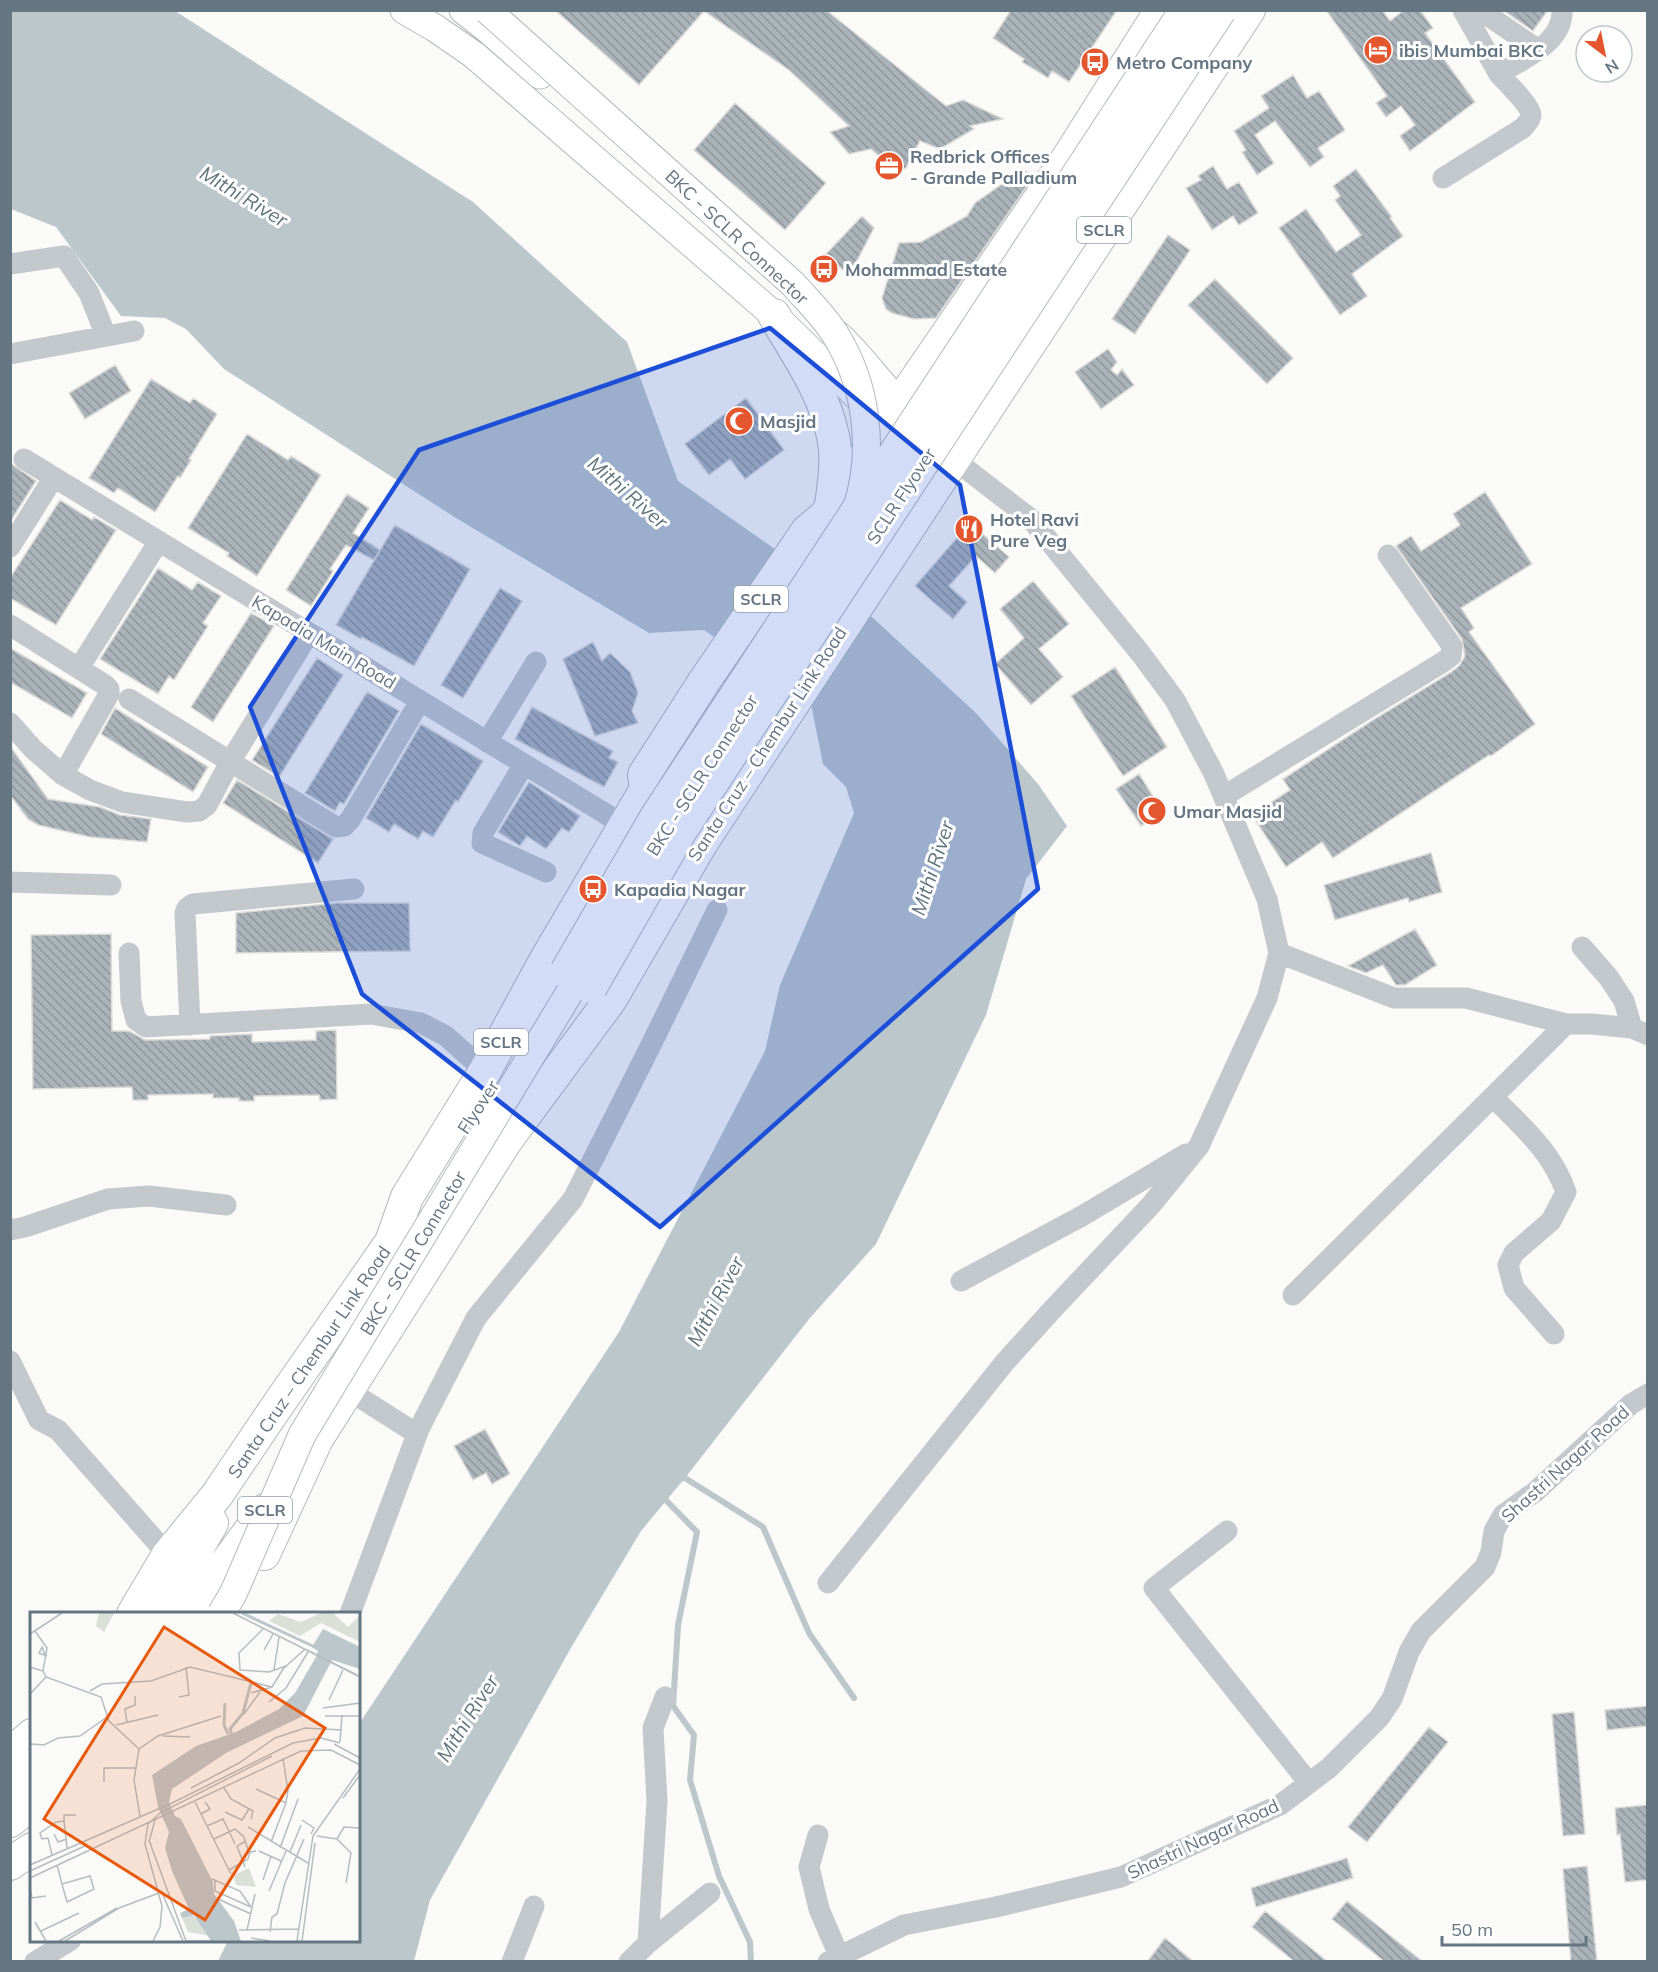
<svg xmlns="http://www.w3.org/2000/svg" width="1658" height="1972" font-family="Mulish,sans-serif">
<style>
.water{fill:#bbc7cb}
.lines{fill:none;stroke-linecap:round;stroke-linejoin:round}
.stream{stroke:#bbc7cb;stroke-width:6}
.building{fill:url(#building-back-hatch);stroke:#dcdcda;stroke-width:1.5}
.major-casing{stroke:#b5babe;stroke-width:29}
.highway-casing{stroke:#b4b9bd;stroke-width:34}
.minor{stroke:#c3c8cc;stroke-width:21}
.major{stroke:#fff;stroke-width:27}
.highway{stroke:#fff;stroke-width:32}
.major-bridge-casing{stroke:#b5babe;stroke-width:29;stroke-linecap:butt}
.highway-bridge-casing{stroke:#b4b9bd;stroke-width:34;stroke-linecap:butt}
.major-bridge{stroke:#fff;stroke-width:27}
.highway-bridge{stroke:#fff;stroke-width:32}
.marked{fill:#1d4ed8;fill-opacity:0.2;stroke:#1d4ed8;stroke-width:4.5;stroke-linejoin:round}
.labels{text-anchor:middle;dominant-baseline:central;stroke-width:6;stroke-linejoin:round;paint-order:stroke}
.shield{fill:#fff;stroke:#939fa8;stroke-width:1.5}
.shield-label{font-size:16px;font-weight:bold;fill:#657683}
.poi-label{font-size:18px;font-weight:bold;fill:#657683;stroke:#fff;text-anchor:start}
.street-label{font-size:18px;fill:#657683;stroke:#fff}
.water-label{font-size:20px;font-style:italic;fill:#60757c;stroke:#fff}
.inset-river{fill:none;stroke:#bbc7cb;stroke-width:3}
.inset-road{fill:none;stroke:#b5bdc2;stroke-width:1.5}
.view{fill:#e8590c;fill-opacity:0.15;stroke:#e8590c;stroke-width:3}
.inset-edge{fill:none;stroke:#657683;stroke-width:3}
</style>
<defs>
<pattern id="building-back-hatch" width="6" height="6" patternUnits="userSpaceOnUse" patternTransform="scale(1.5)"><rect width="6" height="6" fill="#aab3b9"/><path d="M-1 5l2 2M0 0l6 6M5-1l2 2" fill="none" stroke="#8e969c"/></pattern>
</defs>
<rect width="100%" height="100%" fill="#fafaf8"/>
<!-- water -->
<path class="water" d="M10 11H175L473 202 627 342 678 481 873 618 976 713 1038 784 1067 826 1026 879 986 1015 876 1244 809 1319 685 1478 641 1531 572 1646 430 1900 414 1961H218L228 1941 358 1940 359 1724 619 1332 765 1051 780 985 854 813 846 787 823 764 811 704 704 630 649 633 456 518 224 369 186 329 165 318 121 316 56 227 11 209Z"/>
<g class="lines">
<!-- stream -->
<path class="stream" d="M679 1478H685L763 1527 809 1633 854 1698
M660 1494 697 1532 678 1625 673 1706 694 1735 690 1780 719 1876 750 1942 751 1962"/>
</g>
<!-- building -->
<path class="building" d="M555 10H826L946 106 963 100 1003 119 970 126 974 129 940 149 920 141 906 168 898 172 871 149 849 154 830 132 849 126 789 70 704 11 639 85Z
M1011 10H1117L1069 82 1052 71 1048 78 1022 62 1024 59 993 38Z
M1326 10H1382L1390 21 1404 10H1420L1433 28 1425 33 1475 102 1410 151 1400 136 1415 125 1401 106 1386 117 1376 103 1387 96Z
M1503 10H1548L1533 31Z
M1293 75 1307 98 1319 91 1345 130 1318 148 1324 157 1310 167 1275 121 1255 135 1274 163 1257 175 1242 152 1246 150 1234 131 1269 108 1261 96Z
M735 103 826 183 785 230 694 150Z
M1213 166 1227 189 1239 182 1258 213 1239 225 1233 216 1212 230 1186 188 1201 180 1198 176Z
M1356 169 1392 217 1390 218 1403 236 1352 274 1367 296 1340 315 1279 228 1306 209 1336 252 1361 235 1335 200 1340 196 1333 186Z
M1022 170 1030 173 1033 177 936 318 914 319 892 313 886 309 882 298 899 243 921 242 967 216 975 203Z
M862 216 874 228 849 276 826 254Z
M1168 235 1190 250 1135 334 1112 319Z
M1215 279 1293 358 1267 384 1188 305Z
M1108 349 1117 362 1111 370 1117 375 1122 369 1134 385 1101 409 1075 372Z
M115 365 131 391 85 419 69 393Z
M151 379 190 403 193 398 217 414 189 459 191 460 180 478 178 476 155 512 118 488 114 493 89 478Z
M746 398 784 450 745 479 730 459 709 475 685 444Z
M247 434 288 460 291 456 321 475 257 576 227 556 229 553 188 528Z
M10 463 36 481 10 522Z
M1485 492 1532 564 1461 608 1474 628 1469 632 1535 724 1491 756 1489 755 1333 858 1322 842 1286 867 1252 815 1290 790 1283 779 1373 720 1450 673 1459 666 1465 656 1462 639 1396 546 1411 536 1421 551 1460 525 1453 514Z
M347 494 369 508 353 533 380 550 374 560 346 545 330 569 333 571 329 578 311 606 286 590Z
M60 500 92 520 94 517 116 530 56 625 10 598V578Z
M970 523 1009 557 995 573 976 556 949 586 967 602 953 619 915 586Z
M395 525 470 569 414 666 362 637 361 639 336 625Z
M158 568 192 590 198 582 221 596 203 623 208 626 174 680 169 676 158 694 100 659Z
M1033 581 1069 624 1039 649 1063 677 1031 705 995 664 1024 638 1000 609Z
M500 588 522 601 463 698 441 685Z
M251 613 274 626 213 722 191 707Z
M593 642 602 661 610 653 630 672 638 693 632 711 638 723 595 736 563 659Z
M10 648 87 693 72 718 10 682Z
M317 658 343 675 279 777 252 760Z
M1115 667 1167 747 1123 776 1071 696Z
M367 692 399 711 344 804 340 802 335 811 305 793Z
M532 707 613 751 609 758 618 762 604 787 515 739Z
M115 708 208 767 193 792 101 734Z
M421 724 483 761 458 802 456 800 433 837 423 831 418 839 394 824 389 832 366 818Z
M10 746 48 799 100 807 120 815 151 819 147 842 90 837 38 825 28 819 10 795Z
M1139 774 1163 812 1141 826 1116 789Z
M237 780 333 839 318 863 223 803Z
M529 782 580 816 569 832 562 828 546 849 527 836 520 846 498 832Z
M1431 853 1442 892 1409 902 1408 898 1335 920 1324 885Z
M336 903H409L410 951 236 953V913Z
M1415 929 1437 965 1405 985H1396L1383 965 1366 973 1348 966Z
M111 934 112 1031H129L145 1040 210 1039V1036L252 1034V1042L316 1040V1031L336 1030 337 1099 320 1100 319 1095 254 1096V1101H239V1098H213V1094L148 1095V1100H133L132 1087 33 1089 31 935Z
M485 1429 510 1474 492 1484 486 1473 473 1480 454 1446Z
M1647 1706V1726L1607 1730 1605 1710Z
M1574 1712 1585 1834 1563 1836 1552 1714Z
M1429 1727 1448 1742 1367 1842 1348 1827Z
M1647 1805V1880L1625 1882 1620 1834 1617 1835 1615 1808Z
M1347 1858 1353 1878 1256 1907 1251 1888Z
M1587 1866 1597 1962H1571L1563 1869Z
M1347 1901 1423 1962H1385L1332 1919Z
M1265 1911 1328 1962H1295L1252 1927Z
M1165 1938 1194 1962H1147Z"/>
<g class="lines">
<!-- major casing -->
<g class="major-casing">
<path id="major" d="M404 10 435 28 474 55 774 315 870 409
M463 10 491 32 540 75
M838 335C866 360 885 393 914 415"/>
</g>
<!-- highway casing -->
<g class="highway-casing">
<path id="highway" d="M774 315C796 353 824 392 833 436 838 458 834 483 831 505
M530 1028 566 972
M264 1554 317 1439 506 1141 611 999 701 844 1249 10
M133 1614 168 1555 217 1495 273 1412 391 1242 407 1197 485 1071 546 959 646 789 644 775 705 680 807 531 825 516 899 404 1069 156 1161 10
M160 1614 212 1523
M194 1614 213 1581 265 1510
M10 1754 32 1735
M10 1784 32 1767
M10 1821 32 1804
M10 1864 32 1849"/>
</g>
<!-- minor -->
<path class="minor" d="M1463 10 1499 74
M1480 10 1537 49
M1443 178 1523 128C1526 124 1531 120 1531 115 1530 105 1506 82 1499 74 1522 59 1564 43 1562 10
M10 264 64 256 89 293 106 336
M10 354 134 331
M24 459 624 825
M10 547 54 477
M10 625 105 685 109 689V694L63 775
M79 668 159 541
M129 699 336 827 344 826 350 820 420 701
M10 723 33 749 63 775 90 790 122 802 187 812 199 811 207 805 230 762 309 633
M487 742 536 662
M524 764 483 833 482 843 546 872
M1224 796 1443 662 1451 656 1452 646 1388 555
M10 882 111 885
M1582 947 1609 978 1624 1001 1632 1028
M129 953 131 1001 136 1020 146 1027 371 1014 421 1023 446 1036 485 1071
M1279 953 1394 998H1466L1566 1024H1592L1632 1028 1648 1035
M190 1025 185 913 187 908 193 904 354 889
M1493 1097C1523 1128 1551 1150 1566 1192L1551 1221 1514 1253 1508 1265 1514 1288 1554 1334
M10 1230 25 1227 108 1199 149 1196 226 1205
M961 1281 1082 1216 1186 1154
M1293 1295 1566 1024
M10 1361 39 1420 58 1430 168 1555
M348 1390 417 1434
M1227 1531 1154 1588 1309 1783
M828 1583 1005 1362 1052 1310 1151 1205 1199 1146 1267 998 1279 953 1267 899 1214 774 1175 700 1141 654 1031 519 965 468
M350 1614 419 1429 476 1318 573 1199 650 1047 717 910
M818 1835 809 1867 819 1909 839 1956
M648 1943 657 1801 653 1728 665 1697
M35 1962 71 1940
M512 1962 534 1906
M629 1962 648 1943 710 1893
M828 1962 904 1925 996 1907 1121 1877 1280 1805 1329 1768 1379 1718 1392 1699 1409 1652 1421 1631 1485 1567 1491 1552 1494 1531 1503 1515 1535 1492 1631 1404 1648 1394"/>
<!-- major -->
<use href="#major" class="major"/>
<!-- highway -->
<use href="#highway" class="highway"/>
<!-- major-bridge casing -->
<g class="major-bridge-casing">
<path id="major-bridge" d="M487 10 793 284C807 300 824 316 835 334 867 385 875 450 857 507
M221 1614 233 1594 302 1435 594 952"/>
</g>
<!-- highway-bridge casing -->
<g class="highway-bridge-casing">
<path id="highway-bridge" d="M566 972 656 817 1186 10
M591 987 680 832 1220 10"/>
</g>
<!-- major-bridge -->
<use href="#major-bridge" class="major-bridge"/>
<!-- highway-bridge -->
<use href="#highway-bridge" class="highway-bridge"/>
</g>
<!-- marked area -->
<path class="marked" d="M770 328 960 485 1038 889 660 1227 362 994 250 707 419 450Z"/>
<!-- icons -->
<defs>
<g id="hotel-disc" transform="scale(1.5)"><circle r="9.5" fill="#e4572e" stroke="#fff"/><path d="M-6-4.5h1.5V1H6V5H4.5V3h-9V5H-6ZM-4 0a1.8 1.8 0 1 1 3.6 0ZM.5 0V-2.5h3Q6-2.5 6 0Z" fill="#fff"/></g>
<g id="bus-disc" transform="scale(1.5)"><circle r="9.5" fill="#e4572e" stroke="#fff"/><path d="M-5-6H5V4H4V6H2V4H-2V6H-4V4H-5ZM-3.5-4V0h7V-4ZM-3.5 1.2v1.5H-2V1.2ZM2 1.2v1.5H3.5V1.2Z" fill="#fff"/></g>
<g id="office-disc" transform="scale(1.5)"><circle r="9.5" fill="#e4572e" stroke="#fff"/><path d="M-6-3h4V-5.5h4V-3h4V5H-6ZM-1-4.5V-3h2v-1.5ZM-6 0V1H6V0Z" fill="#fff"/></g>
<g id="mosque-disc" transform="scale(1.5)"><circle r="9.5" fill="#e4572e" stroke="#fff"/><path d="M3.5-4.9A6 6 0 1 0 3.5 4.9A5 5 0 1 1 3.5-4.9Z" fill="#fff"/></g>
<g id="restaurant-disc" transform="scale(1.5)"><circle r="9.5" fill="#e4572e" stroke="#fff"/><path d="M-5-6h1v4h1v-4h1v4h1v-4h1v5L-1.5 .5V6h-2V.5L-5-1ZM5-6V6H3V1.5H1.5Q1.5-4 5-6Z" fill="#fff"/></g>
</defs>
<g fill-rule="evenodd">
<use href="#hotel-disc" x="1378" y="50"/>
<use href="#bus-disc" x="1095" y="62"/>
<use href="#office-disc" x="889" y="166"/>
<use href="#bus-disc" x="824" y="269"/>
<use href="#mosque-disc" x="739" y="421"/>
<use href="#restaurant-disc" x="969" y="529"/>
<use href="#mosque-disc" x="1152" y="811"/>
<use href="#bus-disc" x="593" y="889"/>
</g>
<g class="labels">
<!-- shield labels -->
<g class="shield">
<rect x="1077" y="217" width="54" height="26" rx="4.5"/>
<rect x="734" y="586" width="54" height="26" rx="4.5"/>
<rect x="474" y="1029" width="54" height="26" rx="4.5"/>
<rect x="238" y="1497" width="54" height="26" rx="4.5"/>
</g>
<g class="shield-label">
<text x="1104" y="230">SCLR</text>
<text x="761" y="599">SCLR</text>
<text x="501" y="1042">SCLR</text>
<text x="265" y="1510">SCLR</text>
</g>
<!-- poi labels -->
<g class="poi-label">
<text x="1399" y="50">ibis Mumbai BKC</text>
<text x="1116" y="62">Metro Company</text>
<text x="910" y="156">Redbrick Offices<tspan x="910" dy="21">- Grande Palladium</tspan></text>
<text x="845" y="269">Mohammad Estate</text>
<text x="760" y="421">Masjid</text>
<text x="990" y="519">Hotel Ravi<tspan x="990" dy="21">Pure Veg</tspan></text>
<text x="1173" y="811">Umar Masjid</text>
<text x="614" y="889">Kapadia Nagar</text>
</g>
<!-- street labels -->
<g class="street-label">
<text transform="translate(737 237) rotate(43)">BKC - SCLR Connector</text>
<text transform="translate(901 496) rotate(-57)">SCLR Flyover</text>
<text transform="translate(324 642) rotate(31)">Kapadia Main Road</text>
<text transform="translate(767 744) rotate(-57)">Santa Cruz – Chembur Link Road</text>
<text transform="translate(702 775) rotate(-57)">BKC - SCLR Connector</text>
<text transform="translate(478 1107) rotate(-57)">Flyover</text>
<text transform="translate(413 1253) rotate(-59)">BKC - SCLR Connector</text>
<text transform="translate(309 1362) rotate(-56)">Santa Cruz – Chembur Link Road</text>
<text transform="translate(1565 1464) rotate(-42)">Shastri Nagar Road</text>
<text transform="translate(1203 1839) rotate(-25)">Shastri Nagar Road</text>
</g>
<!-- water labels -->
<g class="water-label">
<text transform="translate(244 196) rotate(31)">Mithi River</text>
<text transform="translate(628 492) rotate(41)">Mithi River</text>
<text transform="translate(932 868) rotate(-72)">Mithi River</text>
<text transform="translate(715 1301) rotate(-62)">Mithi River</text>
<text transform="translate(467 1718) rotate(-58)">Mithi River</text>
</g>
</g>
<!-- overview -->
<g transform="translate(30 1612)">
<rect width="330" height="330" fill="#fafaf8"/>
<path d="M69 1H84L74 20 66 14ZM291 1H303L318 15 330 3V30L291 11 270 24 239 9 248 2 271 10ZM219 256 226 275 206 273 204 263ZM163 303 181 324 158 320 152 306Z" fill="#dadfd7"/>
<path d="M293 17 330 35V57L302 48 273 104 196 141 142 177 139 190 145 204 151 207 183 270 184 282 204 309 211 329H181L164 303 152 306 150 301 159 297 142 259 135 236 139 220 128 195 122 163 166 134 206 120 249 97 265 81 286 45 288 39 282 35Z" fill="#bbc7cb"/>
<path class="inset-river" d="M212 1 285 35M195 91 194 113 198 122M202 123 200 117 213 101 221 71"/>
<path class="inset-road" d="M203 1 330 65M233 17 209 41 210 58 239 60 256 54M5 19 17 36 13 59M0 22 32 1M234 38 243 22M277 38 327 63M15 43 12 35 9 41 17 44M0 55 13 59 16 65 71 85 79 109 109 137M244 58 249 25M60 79 72 72 121 69 160 55 242 75M221 81 242 75 253 57 275 37M0 82 16 65M149 85 159 83 156 55M299 88 313 58M239 90 256 76 278 40M293 96 330 91M214 102 230 80M295 104H330M97 110 95 97 105 93V84M86 113 128 103M133 124 160 125M310 130 312 103M0 132 14 133 28 126 50 124 77 105M304 132 330 146M253 146 258 179 256 190M74 170V156H105M161 176 209 151 245 126 275 116 312 118M194 176 201 187 223 199 221 207M226 177 256 191 241 230M313 186 330 163M165 190 201 262M195 200 212 208 219 197M171 202 180 197 175 190M110 204 104 168 109 137 128 124 191 104M272 208 284 216 281 222M34 209 37 236M177 214 193 207 205 232M218 215 278 251M24 222 28 230 37 227M287 224 307 227 314 215 330 216M184 227 205 217 214 225 218 238M307 227 321 241 316 271M119 228 156 329M119 230 125 208M250 236 268 187M229 239 251 249M260 240 271 213M22 243 18 226 12 227 10 221 26 210 34 209V203H46M0 253 142 191 263 131 291 126 310 131M27 253 32 272M215 255 207 234 216 229M199 258 218 247 220 240 226 239M0 259 57 233M60 264 64 277 37 290 32 272ZM0 266 271 139 301 138 330 153M182 267 210 279 221 295M233 268 241 244M185 269V279L221 295M0 276 2 286 16 284M239 279 256 239M132 281 153 329M188 287 221 302M5 310 16 329M209 318 269 317M217 318 225 282M11 319 49 301M240 320 242 305 247 302 255 271 274 227M221 326 240 329M29 329 87 296M35 329 89 296 129 281M123 329 130 315 132 294 115 232 118 212 130 201 242 144M155 329H185M267 329 283 224 330 157M272 329 285 231"/>
<path class="view" d="M134 15 295 116 175 308 14 207Z"/>
<rect width="330" height="330" class="inset-edge"/>
</g>
<!-- border -->
<rect width="1658" height="1972" fill="none" stroke="#657683" stroke-width="24"/>
<!-- north arrow -->
<g transform="translate(1604 54) rotate(148)"><circle r="28" fill="#ffffff" stroke="#c1c8cd" stroke-width="1.5"/>
<path d="M0-4.5L10 22L0 15L-10 22Z" fill="#e4572e"/>
<text y="-9" font-size="16" font-weight="bold" text-anchor="middle" fill="#657683">N</text>
</g>
<!-- scale -->
<path d="M1442 1936v9h144v-9" fill="none" stroke="#657683" stroke-width="3"/>
<text x="1451" y="1936" font-size="18" fill="#657683" stroke="#ffffff" stroke-width="4.5" paint-order="stroke">50 m</text>
</svg>
